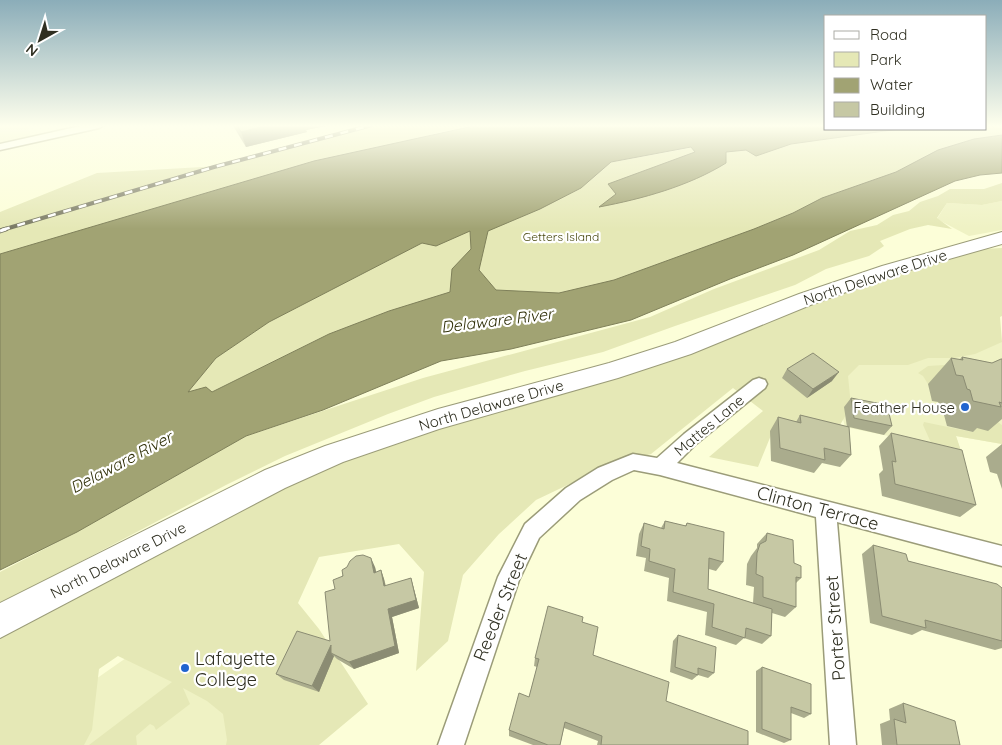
<svg xmlns="http://www.w3.org/2000/svg" width="1002" height="745" font-family="Quicksand,sans-serif">
<style>
.built{fill:#eff2c4}
.green{fill:#e5e8b6}
.water{fill:#a1a373;stroke:#7f805a;fill-rule:evenodd}
.lines{fill:none;stroke-linecap:round;stroke-linejoin:round}
.minor-casing{stroke:#9b9c79;stroke-width:3}
.secondary-casing{stroke:#9b9c79;stroke-width:2}
.minor{fill:#fff;fill-rule:evenodd}
.secondary{fill:#fff;fill-rule:evenodd}
.rail-far1-casing{stroke:#7a7a64;stroke-width:4}
.rail-casing{stroke:#7a7a64;stroke-width:5}
.rail-far1{stroke:#fff;stroke-width:2.5;stroke-dasharray:8;stroke-linecap:butt}
.rail{stroke:#fff;stroke-width:3;stroke-dasharray:10;stroke-linecap:butt}
.wall{fill:#aaac8d}
.shaded-wall{fill:#8b8c73}
.building{fill:#c6c8a4;stroke:#8b8c73}
.poi-dot{fill:#2064cf;stroke:#fff;stroke-width:2}
.labels{text-anchor:middle;dominant-baseline:central;stroke-width:4.5;stroke-linejoin:round;paint-order:stroke}
.far-park-label{font-size:12px;fill:#45450b;stroke:#fff}
.street-label{font-size:15px;fill:#2f2f21;stroke:#fff}
.poi-label{font-size:15px;fill:#2f2f21;stroke:#fff;text-anchor:end}
.water-label{font-size:16px;font-style:italic;fill:#2e2e06;stroke:#fff}
.near-street-label{font-size:18px;fill:#2f2f21;stroke:#fff}
.near-poi-label{font-size:18px;fill:#2f2f21;stroke:#fff;text-anchor:start}
</style>
<rect width="100%" height="100%" fill="#fcfed8"/>
<!-- built -->
<path class="built" d="M0 125H29L31 141 0 148Z
M1002 201V230L969 236 937 219 947 203 982 205Z
M1002 342V444L956 436 961 451 845 427 840 407 849 359Z
M159 635 193 654 240 745H58L93 681Z"/>
<!-- green -->
<path class="green" d="M373 125H478L441 132 0 254V212L97 173 220 166Z
M986 125 1002 128V135L974 139 938 150 896 172 822 198 793 213 754 229 614 280 597 292 389 311 329 334 212 392 187 393 216 358 269 322 414 247 536 176 739 139 844 129H986Z
M1002 183V201L982 205 947 203 937 218 952 229 928 225 910 229 880 241 884 246 869 256 826 269 795 285 675 326 603 352 525 371 434 397 388 414 285 456 226 485 0 604V572L77 532 246 436 423 378 650 317 714 289 819 250 850 231 877 225 893 215 909 211 920 202 938 196 950 189H984Z
M1002 248V316L1000 317 1002 342 975 354 954 358H928L908 365H859L848 376 851 406 836 432 776 423 758 467 709 457 763 411 733 388 651 454 599 470 536 500 499 534 463 575 448 641 416 671 424 572 399 544 319 557 298 603 319 629 368 704 319 745H226L227 740 223 714 207 701 183 688 190 704 156 730 154 726 150 724 136 736 137 745H89L172 682 118 656 99 669 92 730 84 745H0V630L307 473 489 412 594 385 680 357 834 296 913 269 982 249Z
M944 365 949 385 928 384 923 376 918 373 928 366Z
M988 415 1002 425V444L956 436 961 451 932 445 923 425 924 422 972 432Z"/>
<!-- water -->
<path class="water" d="M478 125H826V129H899L791 144 756 156 746 150 726 152V163C689 186 642 199 599 207L616 194 608 184 695 152 691 147 611 162 581 188 540 209 488 231 479 270 496 290 559 293 614 280 754 229 793 213 822 198 896 172 938 150 974 139 1002 135V173L980 175 955 181 793 255 730 279 631 320 511 349 441 361 323 410 246 436 77 532 0 570V254L314 161ZM470 231 471 249 452 269 450 292 389 311 329 334 212 392 206 387 188 392 216 358 269 322 422 243 436 246Z"/>
<g class="lines">
<!-- minor casing -->
<g class="minor-casing">
<path id="minor" d="M85 125H104L99 128 0 150V144Z
M759 378 765 380 767 384 765 388 696 444 677 463 1002 546V566L837 522 856 745H830L816 517 660 475 634 470 612 480 580 500 539 538 519 580 464 745H438L498 577 525 524 566 488 598 468 633 454 657 458 684 434 753 380Z"/>
</g>
<!-- secondary casing -->
<g class="secondary-casing">
<path id="secondary" d="M1002 232V244L896 274 813 304 691 354 618 378 439 429 343 462 285 488 0 638V603L265 470 325 446 438 409 609 363 675 342 799 294 882 266Z"/>
</g>
<!-- minor -->
<use href="#minor" class="minor"/>
<!-- secondary -->
<use href="#secondary" class="secondary"/>
<!-- rail-far1 casing -->
<g class="rail-far1-casing">
<path id="rail-far1" d="M2 230 214 167 372 125"/>
</g>
<!-- rail casing -->
<g class="rail-casing">
<path id="rail" d="M0 231 6 229"/>
</g>
<!-- rail-far1 -->
<use href="#rail-far1" class="rail-far1"/>
<!-- rail -->
<use href="#rail" class="rail"/>
</g>
<!-- wall -->
<path class="wall" d="M233 125H330L306 130 307 132 246 147 235 129Z
M962 357 992 363 1002 359V419L988 431 977 428 973 432 947 426 944 415H941L938 402 932 401 928 384 951 358 959 360Z
M787 369 832 381 807 398 782 378Z
M851 398 892 426 884 435 849 427 851 455 840 467 822 463 814 473 771 461 770 431 778 417 796 422 800 415 847 427 844 407Z
M891 433 976 505 960 517 882 496 879 474 883 470 879 446Z
M1002 444V489L997 474 990 472 986 457Z
M665 521 685 526 687 523 723 562 716 571 709 569 708 589 753 603 754 587 746 585 747 564 751 556 757 548V544L767 533 794 563 801 578 796 583V607L785 617 772 613 771 636 762 644 744 638 736 645 705 635 707 612 667 601 669 578 644 571 646 558 636 556 639 534 644 523 661 528Z
M873 545 908 561 1002 588V648L995 650 922 630 912 635 870 623 862 554Z
M347 567H375L376 572 381 570 384 579 386 586 411 578 419 608 392 617 399 653 354 669 337 659 334 656 319 692 284 680 276 674 330 641 335 589Z
M582 622 593 655 666 701 748 745H597L598 741 564 728 560 745H533L509 736V730L529 697 537 667 534 666 535 658Z
M678 635 714 673 708 678 698 675 692 680 670 672 673 641Z
M762 667 811 714 804 718 791 713V740L784 743 756 732V671Z
M903 703 960 745H882L880 724 890 720 889 709Z"/>
<!-- shaded-wall -->
<path class="shaded-wall" d="M268 125H330L306 130 307 132 246 147 241 132Z
M839 372 832 381 807 398 813 389Z
M371 558 375 567 378 581 374 573Z
M381 570 384 579 387 595 384 586Z
M411 578 419 608 392 617 399 653 354 669 349 662Z
M331 645V653L334 656 319 692 312 686Z"/>
<!-- building -->
<path class="building" d="M237 125H268L241 132Z
M813 353 839 372 813 389 787 369Z
M962 357 992 363 1001 359H1002V403L999 402 1001 407 973 401 970 390 967 389 963 376 956 375 951 358 963 360Z
M851 398 887 405 892 426 854 418Z
M800 415 849 427 851 455 824 448 825 460 780 448 778 417 801 423Z
M891 433 962 450 976 505 895 484 892 461 896 462Z
M665 521 686 526 687 523 724 532 723 562 709 558 708 589 772 609 771 636 746 628 745 638 712 627 714 604 673 592 675 569 649 561 650 549 641 546 644 523 664 529Z
M767 533 793 540 794 563 801 566V578L796 577V607L763 597V577L756 574 757 553 760 544 766 541Z
M873 545 906 554 908 561 997 584 1002 588V641L925 620 926 628 882 616Z
M363 555 371 558 374 573 381 570 384 586 411 578 416 600 388 609 395 646 349 662 331 653V645L312 686 276 674 297 631 330 641 325 592 335 589 333 580 343 576 342 570 347 567 350 561 356 556Z
M548 606 583 617 582 622 598 627 593 655 669 682 666 701 748 731V745H601L602 736 565 722 560 745H548L509 730 519 693 529 697 539 659 535 658Z
M678 635 716 647 714 673 698 668V675L675 667Z
M762 667 811 684V714L791 707V740L762 729Z
M903 703 955 721 960 745H897L894 719 906 723Z"/>
<!-- sky -->
<linearGradient id="sky" x2="0" y2="1"><stop stop-color="#8badb9"/><stop offset="0.55" stop-color="#feffed"/><stop offset="1" stop-color="#feffed" stop-opacity="0"/></linearGradient>
<rect width="1002" height="229" fill="url(#sky)"/>
<!-- markers -->
<g class="poi-dot">
<circle cx="965" cy="407" r="5"/>
<circle cx="185" cy="668" r="5"/>
</g>
<g class="labels">
<!-- far-park labels -->
<g class="far-park-label">
<text x="561" y="236">Getters Island</text>
</g>
<!-- street labels -->
<g class="street-label">
<text transform="translate(875 277) rotate(-18)">North Delaware Drive</text>
<text transform="translate(491 405) rotate(-16)">North Delaware Drive</text>
<text transform="translate(709 425) rotate(-40)">Mattes Lane</text>
<text transform="translate(118 560) rotate(-27)">North Delaware Drive</text>
</g>
<!-- poi labels -->
<g class="poi-label">
<text x="955" y="407">Feather House</text>
</g>
<!-- water labels -->
<g class="water-label">
<text transform="translate(497 320) rotate(-7)">Delaware River</text>
<text transform="translate(121 462) rotate(-28)">Delaware River</text>
</g>
<!-- near-street labels -->
<g class="near-street-label">
<text transform="translate(818 508) rotate(15)">Clinton Terrace</text>
<text transform="translate(500 607) rotate(-68)">Reeder Street</text>
<text transform="translate(835 628) rotate(-94)">Porter Street</text>
</g>
<!-- near-poi labels -->
<g class="near-poi-label">
<text x="195" y="658">Lafayette<tspan x="195" dy="21">College</tspan></text>
</g>
</g>
<!-- legend -->
<rect x="824" y="15" width="162" height="115" fill="#ffffff" stroke="#acaca6"/>
<rect x="834" y="31" width="25" height="8" fill="#ffffff" stroke="#acaca6"/>
<text x="870" y="40" font-size="15" fill="#2f2f21">Road</text>
<rect x="834" y="52" width="25" height="15" fill="#e5e8b6" stroke="#acaca6"/>
<text x="870" y="65" font-size="15" fill="#2f2f21">Park</text>
<rect x="834" y="78" width="25" height="15" fill="#a1a373" stroke="#acaca6"/>
<text x="870" y="90" font-size="15" fill="#2f2f21">Water</text>
<rect x="834" y="102" width="25" height="15" fill="#c6c8a4" stroke="#acaca6"/>
<text x="870" y="115" font-size="15" fill="#2f2f21">Building</text>
<!-- north arrow -->
<g transform="translate(40 40) rotate(219)" stroke="#ffffff" stroke-width="4" paint-order="stroke">
<path d="M0-4L9 19L0 12L-9 19Z" fill="#2f2f21"/>
<text y="-8" font-size="14" font-weight="bold" text-anchor="middle" fill="#2f2f21">N</text>
</g>
</svg>
